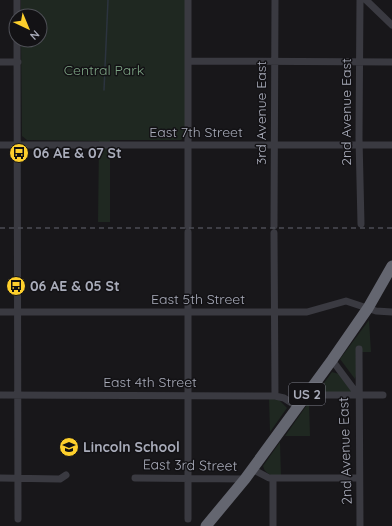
<svg xmlns="http://www.w3.org/2000/svg" width="392" height="526" font-family="Quicksand,sans-serif">
<style>
.green{fill:#1f2821}
.lines{fill:none;stroke-linecap:round;stroke-linejoin:round}
.stream{stroke:#2c343f;stroke-width:1.5}
.minor{stroke:#3a3a41;stroke-width:7}
.highway{stroke:#646670;stroke-width:11}
.rail{stroke:#4b4c54;stroke-width:1.5;stroke-dasharray:5 4;stroke-linecap:butt}
.labels{text-anchor:middle;dominant-baseline:central;stroke-width:3;stroke-linejoin:round;paint-order:stroke}
.shield{fill:#131215;stroke:#7c7e88;stroke-width:1}
.shield-label{font-size:13px;font-weight:bold;fill:#a9acba}
.park-label{font-size:14px;fill:#7fa686;stroke:#131215}
.street-label{font-size:14px;fill:#a9acba;stroke:#131215}
.poi-label{font-size:14px;font-weight:bold;fill:#a9acba;stroke:#131215;text-anchor:start}
</style>
<rect width="100%" height="100%" fill="#18171a"/>
<!-- green -->
<path class="green" d="M21 0H186V135L181 140H110V222H98L99 141 27 140 22 136 21 40H40V16H21Z
M369 320 371 352H362L355 379 340 359Z
M332 372 339 374 353 392 323 398H313Z
M269 398 279 400 287 408 270 432Z
M309 402 310 436H285Z
M280 442 281 476C273 476 265 475 263 466Z"/>
<g class="lines">
<!-- stream -->
<path class="stream" d="M104 90 108 0"/>
<!-- minor -->
<path class="minor" d="M17 0V16
M188 0V226
M360 0 359 138 361 224
M366 0 392 25
M17 40 18 519
M188 61 392 62
M0 62H18
M0 145H392
M274 226 275 0
M188 232V519
M274 233 275 396
M0 312H307L346 301 376 311 392 312
M359 349 360 526
M332 360 358 395
M0 395 275 396 284 398 298 407
M324 395H383
M252 469 269 478H359
M0 478 60 479 66 475
M135 478 245 479
M273 479V526"/>
<!-- highway -->
<path class="highway" d="M206 526 245 479 332 360 368 308 392 266"/>
<!-- rail -->
<path class="rail" d="M0 228H392"/>
</g>
<!-- icons -->
<defs>
<g id="bus-disc" transform="scale(1)"><circle r="9.5" fill="#fdcf2c" stroke="#131215"/><path d="M-5-6H5V4H4V6H2V4H-2V6H-4V4H-5ZM-3.5-4V0h7V-4ZM-3.5 1.2v1.5H-2V1.2ZM2 1.2v1.5H3.5V1.2Z" fill="#111"/></g>
<g id="school-disc" transform="scale(1)"><circle r="9.5" fill="#fdcf2c" stroke="#131215"/><path d="M0-5L7-2L0 1L-7-2ZM-4 1L0 2.5L4 1V4Q0 6-4 4Z" fill="#111"/></g>
</defs>
<g fill-rule="evenodd">
<use href="#bus-disc" x="19" y="153"/>
<use href="#bus-disc" x="16" y="286"/>
<use href="#school-disc" x="69" y="447"/>
</g>
<g class="labels">
<!-- shield labels -->
<rect class="shield" x="289" y="383" width="36" height="22" rx="3"/>
<g class="shield-label">
<text x="307" y="394">US 2</text>
</g>
<!-- park labels -->
<g class="park-label">
<text x="104" y="70">Central Park</text>
</g>
<!-- street labels -->
<g class="street-label">
<text transform="translate(346 112) rotate(-90)">2nd Avenue East</text>
<text transform="translate(261 113) rotate(-90)">3rd Avenue East</text>
<text x="196" y="132">East 7th Street</text>
<text x="198" y="299">East 5th Street</text>
<text x="150" y="382">East 4th Street</text>
<text transform="translate(345 451) rotate(-92)">2nd Avenue East</text>
<text transform="translate(190 465) rotate(1)">East 3rd Street</text>
</g>
<!-- poi labels -->
<g class="poi-label">
<text x="33" y="153">06 AE &amp; 07 St</text>
<text x="30" y="286">06 AE &amp; 05 St</text>
<text x="83" y="447">Lincoln School</text>
</g>
</g>
<!-- north arrow -->
<g transform="translate(28 28) rotate(136)"><circle r="19" fill="#131215" stroke="#4f5057"/>
<path d="M0-3L7 15L0 10L-7 15Z" fill="#fdcf2c"/>
<text y="-6" font-size="11" font-weight="bold" text-anchor="middle" fill="#a9acba">N</text>
</g>
</svg>
